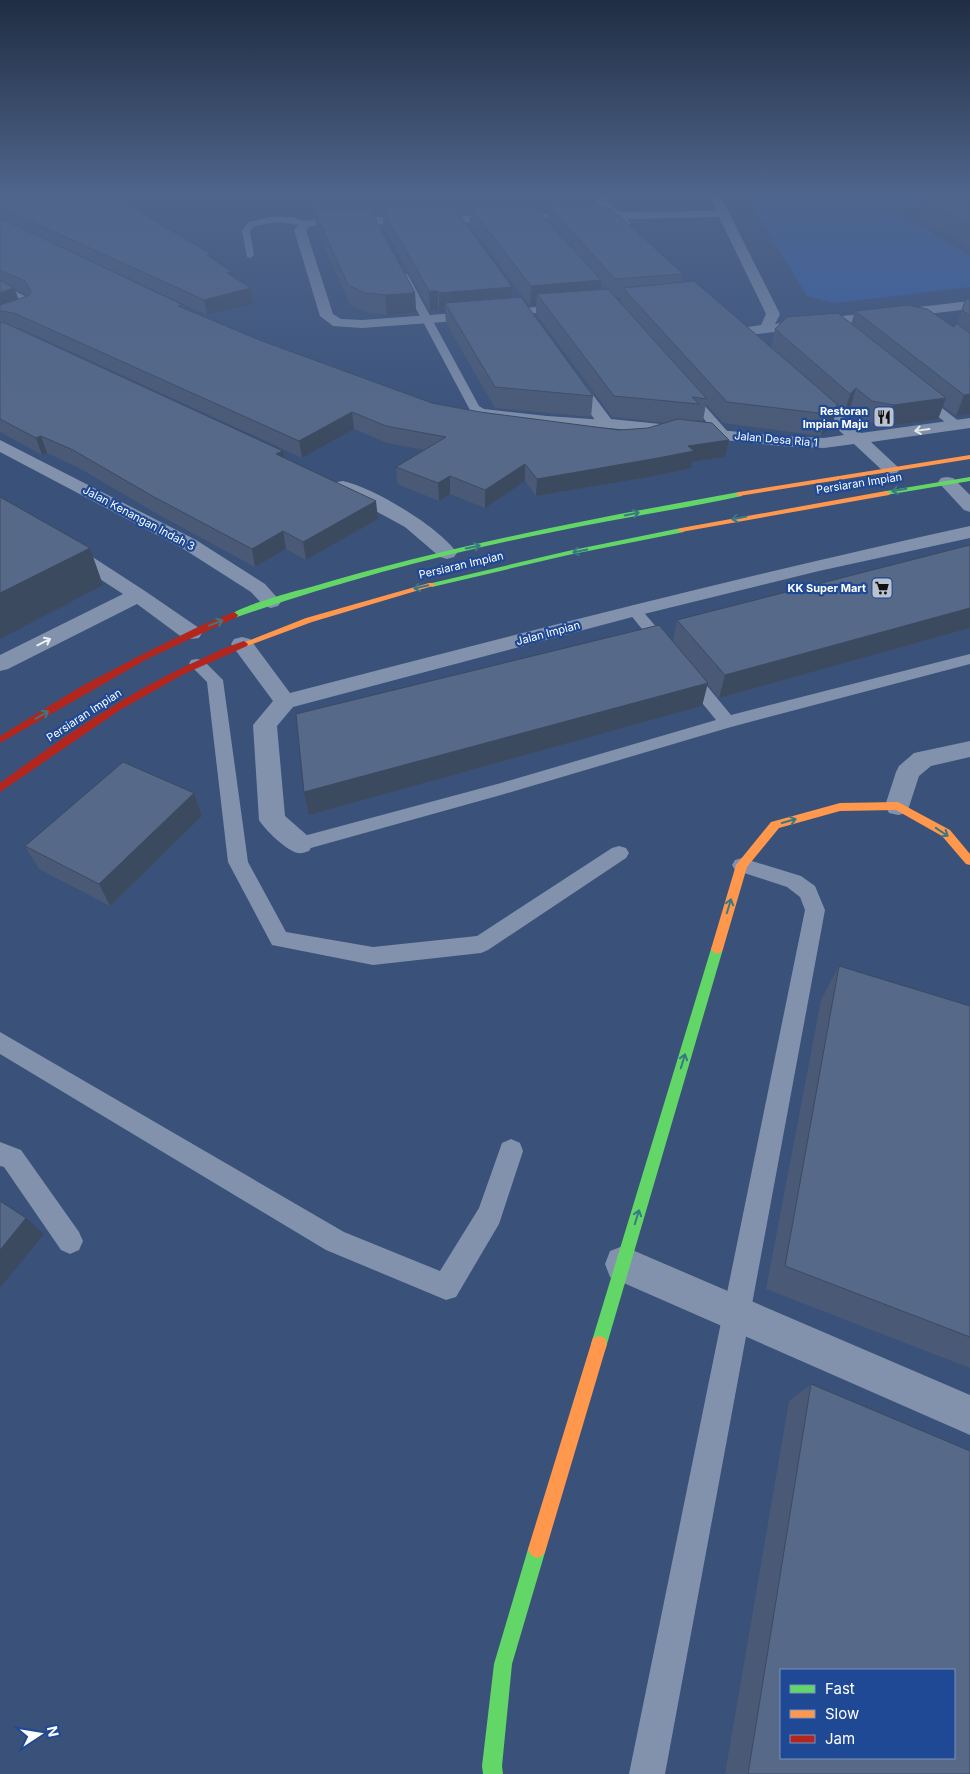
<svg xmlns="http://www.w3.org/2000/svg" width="970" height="1774" font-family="Inter,sans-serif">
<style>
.green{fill:#3560aa}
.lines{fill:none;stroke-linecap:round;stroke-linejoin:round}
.lane{fill:#8292ac;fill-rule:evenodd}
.street{fill:#8292ac;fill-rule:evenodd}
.fast{fill:#63d668;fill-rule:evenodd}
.slow{fill:#ff974d;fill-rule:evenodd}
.jam{fill:#b3261e;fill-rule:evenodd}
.wall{fill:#4a5a76;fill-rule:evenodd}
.shaded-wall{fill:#3c4a60}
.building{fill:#566989;stroke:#3c4a60;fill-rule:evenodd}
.oneway{stroke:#eceff3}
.oneway2{stroke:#377a85}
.labels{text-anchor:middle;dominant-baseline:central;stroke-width:4.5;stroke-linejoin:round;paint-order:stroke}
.far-poi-label{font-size:11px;font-weight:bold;fill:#fff;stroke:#1f4994;text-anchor:end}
.far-street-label{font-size:11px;fill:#fff;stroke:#1f4994}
</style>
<rect width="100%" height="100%" fill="#3a5179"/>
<!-- green -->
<path class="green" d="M744 193H908L931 206 892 210 970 256V287L834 303 807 296Z"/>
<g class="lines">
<!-- lane -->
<path class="lane" d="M271 217H292L310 223 306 226 278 222 254 226 250 231 254 255 250 258 247 257 242 231 248 222Z
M403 272 408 275 479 406 484 409 547 416 606 420 610 421 612 424 610 427C593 431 484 419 470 410L398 275Z
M0 284 29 298 33 306 31 308H25L22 302 0 291Z
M563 305 566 306V310L525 314 520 311 525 308Z
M686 388 690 389 728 432 730 435 728 438H720L682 393 680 391Z
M920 393 924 394 960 422 962 425 960 428H952L916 398 914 396Z
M634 605 639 607 671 644 673 647 671 650H659L629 613 626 610 629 607Z
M970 654V664L731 727 501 795 300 851 293 849 290 844 293 839 300 837 501 783 716 720 681 677 679 673 681 669 687 668 693 669 731 715Z
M197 659 203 660 223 680 248 862 286 932 373 947 477 936 612 848 619 846 626 848 629 853 626 858 488 950 481 953 373 965 272 945 228 862 207 682 189 664 191 660Z
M742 858 801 876 815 886 825 910 665 1774H629L805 910 800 897 787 887 735 870 732 865 735 860Z
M0 1032 344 1232 440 1271 479 1208 502 1143 511 1139 520 1143 523 1151 499 1224 456 1297 446 1300 326 1250 0 1054Z
M0 1142 21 1150 79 1232 83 1241 79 1250 70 1254 61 1250 4 1167 0 1166Z"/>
<!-- street -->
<path class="street" d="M592 193H603L606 199 619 212 716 211 708 193H719L780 314 775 324 970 301V309L740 336 735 335 733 332 735 329 761 325 766 314 719 217 627 219 631 224 625 227 621 226 614 219 310 226 306 230 333 314 341 319 362 320 484 311 491 315 484 319 362 328 333 326 320 316 294 230 302 221 326 218 607 213 597 203Z
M570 369 575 371 611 419 780 436 824 438 844 435 801 395 799 392 801 389H813L861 433 970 418V428L871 442 900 469 897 473 891 474 885 473 854 444 824 448 780 446 600 427 562 374 565 371Z
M0 440 196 540 265 584 281 602 278 606 271 608 264 606 251 592 182 548 0 452Z
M947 477 953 478 970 495V512L964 510 938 482 941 478Z
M343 481C374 488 438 526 457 553L454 557 447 559 440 557 405 527 337 490 334 486 337 482Z
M970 526V538L819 571 640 615 293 707 277 726 285 816 309 837 313 844 309 851C305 852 302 854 298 853 287 851 265 830 259 820L253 725 273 701 231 644 234 639 242 637 250 639 290 693C516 634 742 576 970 526Z
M67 543 74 545 145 591 199 628 202 633 199 638 191 639 183 638 137 604 8 669 0 671V655L123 594 60 553 57 549 60 545Z
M970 741V757L931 766 919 776 907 813 898 815 889 813 885 806 896 772 899 766 914 753Z
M623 1246 970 1395V1435L610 1277 605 1264 610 1251Z"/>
<!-- fast -->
<path class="fast" d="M970 477V481L886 495 882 493 886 491Z
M739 492H742V496C678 510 612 519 548 533 442 554 339 582 237 617L234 618 230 615C240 606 295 591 311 587 452 545 595 518 739 492Z
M681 528H684V532L568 555 432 587 428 585 432 583 568 551Z
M717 944 721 946 723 949 607 1344 605 1350 599 1352 593 1350 591 1344 711 949 713 946Z
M537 1540 543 1543 546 1549 512 1664 502 1766 503 1774H483L482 1766 494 1664 528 1549 531 1543Z"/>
<!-- slow -->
<path class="slow" d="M970 455V459L739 496 735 494 739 492Z
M886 491 890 493 889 495 681 532 677 530 681 528Z
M429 583H432L436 585 312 622 247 646 244 647 240 644 306 618Z
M898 802 950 830 970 854V865L966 864 942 836 896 810 840 811 779 828 747 867 723 949 721 952 717 954 713 952 711 949 736 865 771 822 840 803Z
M599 1336 605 1338 607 1344 546 1549 543 1555 537 1558 531 1555 528 1549 591 1344 593 1338Z"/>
<!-- jam -->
<path class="jam" d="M234 612 238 615 237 617 147 659 0 743V736L82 686 141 655 200 626Z
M244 641 248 644 247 646 182 675 120 710 0 792V783C60 739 121 697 188 665 206 657 225 647 244 641Z"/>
</g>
<!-- wall -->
<path class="wall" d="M0 193H561V204L563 207 683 274 682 283 771 348 775 329 851 324 855 311 954 327 957 324 962 310 970 299V414L956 416 943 406 938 419 886 426 865 422 850 409 844 415 837 409 832 426 821 436 723 423 706 404 703 421 696 420V421L729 440 725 457 692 462 691 468 655 476 536 496 525 481 485 508 450 494 439 501 397 484 396 467 424 450 387 443 354 429 302 458 20 328H14L284 457 378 519 306 560 286 549 255 567 159 515 79 468 47 453 42 455 0 432ZM132 207H307L311 218H315L316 228 350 305 366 312 387 315 416 312 415 293 374 216H383V226L430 311 438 310 439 312H445L446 323 495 408 591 417 593 396 512 298 459 214H470V224L530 306 536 305V314L612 417 666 423 648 428 619 430 480 412 432 403 262 341 184 309 183 305 4 220 207 315 253 304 251 288 233 277 232 272ZM540 212H547V220ZM601 284 605 289H600ZM15 289 28 296 18 299ZM622 297 621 303 616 298Z
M930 193H970V246L918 217 924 200 940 199Z
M970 545V628L719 698 707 684 702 706 309 815 673 641 677 620Z
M194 793 202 816 110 906 39 869 25 846Z
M839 966 970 1006V1368L766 1289 821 1000Z
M811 1384 970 1774H725L789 1401Z"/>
<!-- shaded-wall -->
<path class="shaded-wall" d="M232 272 235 287 227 273Z
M601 280 599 299 537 294 536 305 530 306 531 286Z
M512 287V306L445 303V312H439V293Z
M14 288 20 303 0 310V293Z
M251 288 253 304 207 315 204 300Z
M429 291H438V310L430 311Z
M415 293 416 312 387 315 385 295Z
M856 388 850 409 844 415 850 394Z
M970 394V414L956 416 964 395Z
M946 398 938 419 886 426 893 405Z
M838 405 832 426 821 436 827 414Z
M352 412 354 429 302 458 299 441Z
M41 436 47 453 42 455 36 438Z
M729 440 725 457 692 462 691 468 655 476 536 496 537 479 688 446Z
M283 451 285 468 276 454Z
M525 464V481L485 508V490Z
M450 476V494L439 501 438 483Z
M376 501 378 519 306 560 303 542Z
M283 531 286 549 255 567 252 549Z
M90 548 103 585 0 639V593Z
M970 608V628L719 698 725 675Z
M708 683 702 706 309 815 304 792Z
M194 793 202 816 110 906 99 884Z
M26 1218 44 1234 0 1288V1250Z"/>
<!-- building -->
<path class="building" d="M0 193H561V198L310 204 305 194H109L211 254 207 255 232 272 227 273 251 288 204 300 0 207Z
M970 196V225L924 200Z
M563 204V207L600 206 613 210 683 274 615 279 548 205Z
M533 205 601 280 531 286 469 206Z
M453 206 512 287 439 293 438 291H429L382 208Z
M370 209 415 293 385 295 365 293 348 285 314 210Z
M0 218 183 305 178 306 262 341 432 403 480 412 619 430 648 428 678 419 712 423 729 440 688 446 694 451 658 458 537 479 525 464 485 490 450 476 438 483 396 467 446 437 386 426 352 412 299 441 14 313 0 311V305L28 296 31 292 25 281 0 270Z
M0 280 14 288 0 293Z
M694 281 838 405 827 414 727 402 623 288Z
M608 289 707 399 692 397 699 404 614 396 537 294Z
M521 297 593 396 495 387 445 303Z
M966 299H970V316L962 310Z
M907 305 927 309 954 327 956 323 970 333V394L964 395 855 311Z
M838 313 946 398 893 405 872 401 856 388 850 394 775 329 787 317Z
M0 322 5 323 283 451 276 454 376 501 303 542 283 531 252 549 154 497 73 450 41 436 36 438 0 419Z
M0 497 90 548 0 593Z
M970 545V608L725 675 677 620Z
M659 625 708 683 304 792 296 714Z
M123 762 194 793 99 884 25 846Z
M839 966 970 1006V1337L785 1266Z
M0 1201 26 1218 0 1250Z
M811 1384 970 1451V1774H748ZM781 1670H954V1758H781Z"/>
<!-- one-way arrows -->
<defs><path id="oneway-shaft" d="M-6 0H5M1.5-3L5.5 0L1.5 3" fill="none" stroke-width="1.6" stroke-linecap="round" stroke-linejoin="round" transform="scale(1.25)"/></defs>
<g class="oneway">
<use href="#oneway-shaft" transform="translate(922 430) rotate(172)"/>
<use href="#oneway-shaft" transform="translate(44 642) rotate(-27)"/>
</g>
<g class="oneway2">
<use href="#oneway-shaft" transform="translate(899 490) rotate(171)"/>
<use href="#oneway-shaft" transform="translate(632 514) rotate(-12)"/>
<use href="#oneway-shaft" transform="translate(739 518) rotate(169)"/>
<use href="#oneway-shaft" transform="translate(473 547) rotate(-12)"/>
<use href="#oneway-shaft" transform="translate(580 551) rotate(168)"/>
<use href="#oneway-shaft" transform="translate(421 587) rotate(166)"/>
<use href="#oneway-shaft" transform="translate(216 623) rotate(-21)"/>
<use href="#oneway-shaft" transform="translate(42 715) rotate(-30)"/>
<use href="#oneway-shaft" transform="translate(789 821) rotate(-16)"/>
<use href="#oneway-shaft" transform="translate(942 832) rotate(34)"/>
<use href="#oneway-shaft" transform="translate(729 906) rotate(-73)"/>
<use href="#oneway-shaft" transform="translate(683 1061) rotate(-73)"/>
<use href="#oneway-shaft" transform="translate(637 1217) rotate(-73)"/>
</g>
<!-- sky -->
<linearGradient id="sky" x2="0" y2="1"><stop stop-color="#202d43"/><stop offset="0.44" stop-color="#4f658c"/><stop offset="1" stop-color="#4f658c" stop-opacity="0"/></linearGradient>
<rect width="970" height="442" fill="url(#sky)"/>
<!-- icons -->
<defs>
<g id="restaurant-square" transform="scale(1.125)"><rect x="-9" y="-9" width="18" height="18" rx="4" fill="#bac2d0" stroke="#1f4994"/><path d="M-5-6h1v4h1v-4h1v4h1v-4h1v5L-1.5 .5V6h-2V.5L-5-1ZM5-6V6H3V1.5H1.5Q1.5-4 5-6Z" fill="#111"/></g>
<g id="supermarket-square" transform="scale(1.125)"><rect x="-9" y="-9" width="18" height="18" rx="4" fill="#bac2d0" stroke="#1f4994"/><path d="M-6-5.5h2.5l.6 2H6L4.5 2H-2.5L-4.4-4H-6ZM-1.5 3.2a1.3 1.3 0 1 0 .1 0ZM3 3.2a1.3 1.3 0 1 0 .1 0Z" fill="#111"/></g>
</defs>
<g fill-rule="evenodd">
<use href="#restaurant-square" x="884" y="417"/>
<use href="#supermarket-square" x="882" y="588"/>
</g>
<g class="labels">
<!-- far-poi labels -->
<g class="far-poi-label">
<text x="868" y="411">Restoran<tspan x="868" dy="13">Impian Maju</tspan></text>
<text x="866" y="588">KK Super Mart</text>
</g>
<!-- far-street labels -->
<g class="far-street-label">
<text transform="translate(776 439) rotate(5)">Jalan Desa Ria 1</text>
<text transform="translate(859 483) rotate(-9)">Persiaran Impian</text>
<text transform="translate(139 518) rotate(28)">Jalan Kenangan Indah 3</text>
<text transform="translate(461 565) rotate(-13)">Persiaran Impian</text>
<text transform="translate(548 633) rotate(-15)">Jalan Impian</text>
<text transform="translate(84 715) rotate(-33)">Persiaran Impian</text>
</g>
</g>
<!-- legend -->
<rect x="780" y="1669" width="175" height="90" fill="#1f4994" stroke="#7992bf"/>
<rect x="790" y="1685" width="25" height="8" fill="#63d668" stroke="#7992bf"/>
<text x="825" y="1694" font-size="15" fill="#ffffff">Fast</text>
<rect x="790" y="1710" width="25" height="8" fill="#ff974d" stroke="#7992bf"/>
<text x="825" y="1719" font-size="15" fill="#ffffff">Slow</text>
<rect x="790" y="1735" width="25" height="8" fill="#b3261e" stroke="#7992bf"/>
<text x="825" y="1744" font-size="15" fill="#ffffff">Jam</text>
<!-- north arrow -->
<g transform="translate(40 1734) rotate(78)" stroke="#1f4994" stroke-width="4" paint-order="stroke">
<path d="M0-4L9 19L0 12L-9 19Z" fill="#ffffff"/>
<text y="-8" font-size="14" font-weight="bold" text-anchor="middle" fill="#ffffff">N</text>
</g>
</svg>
